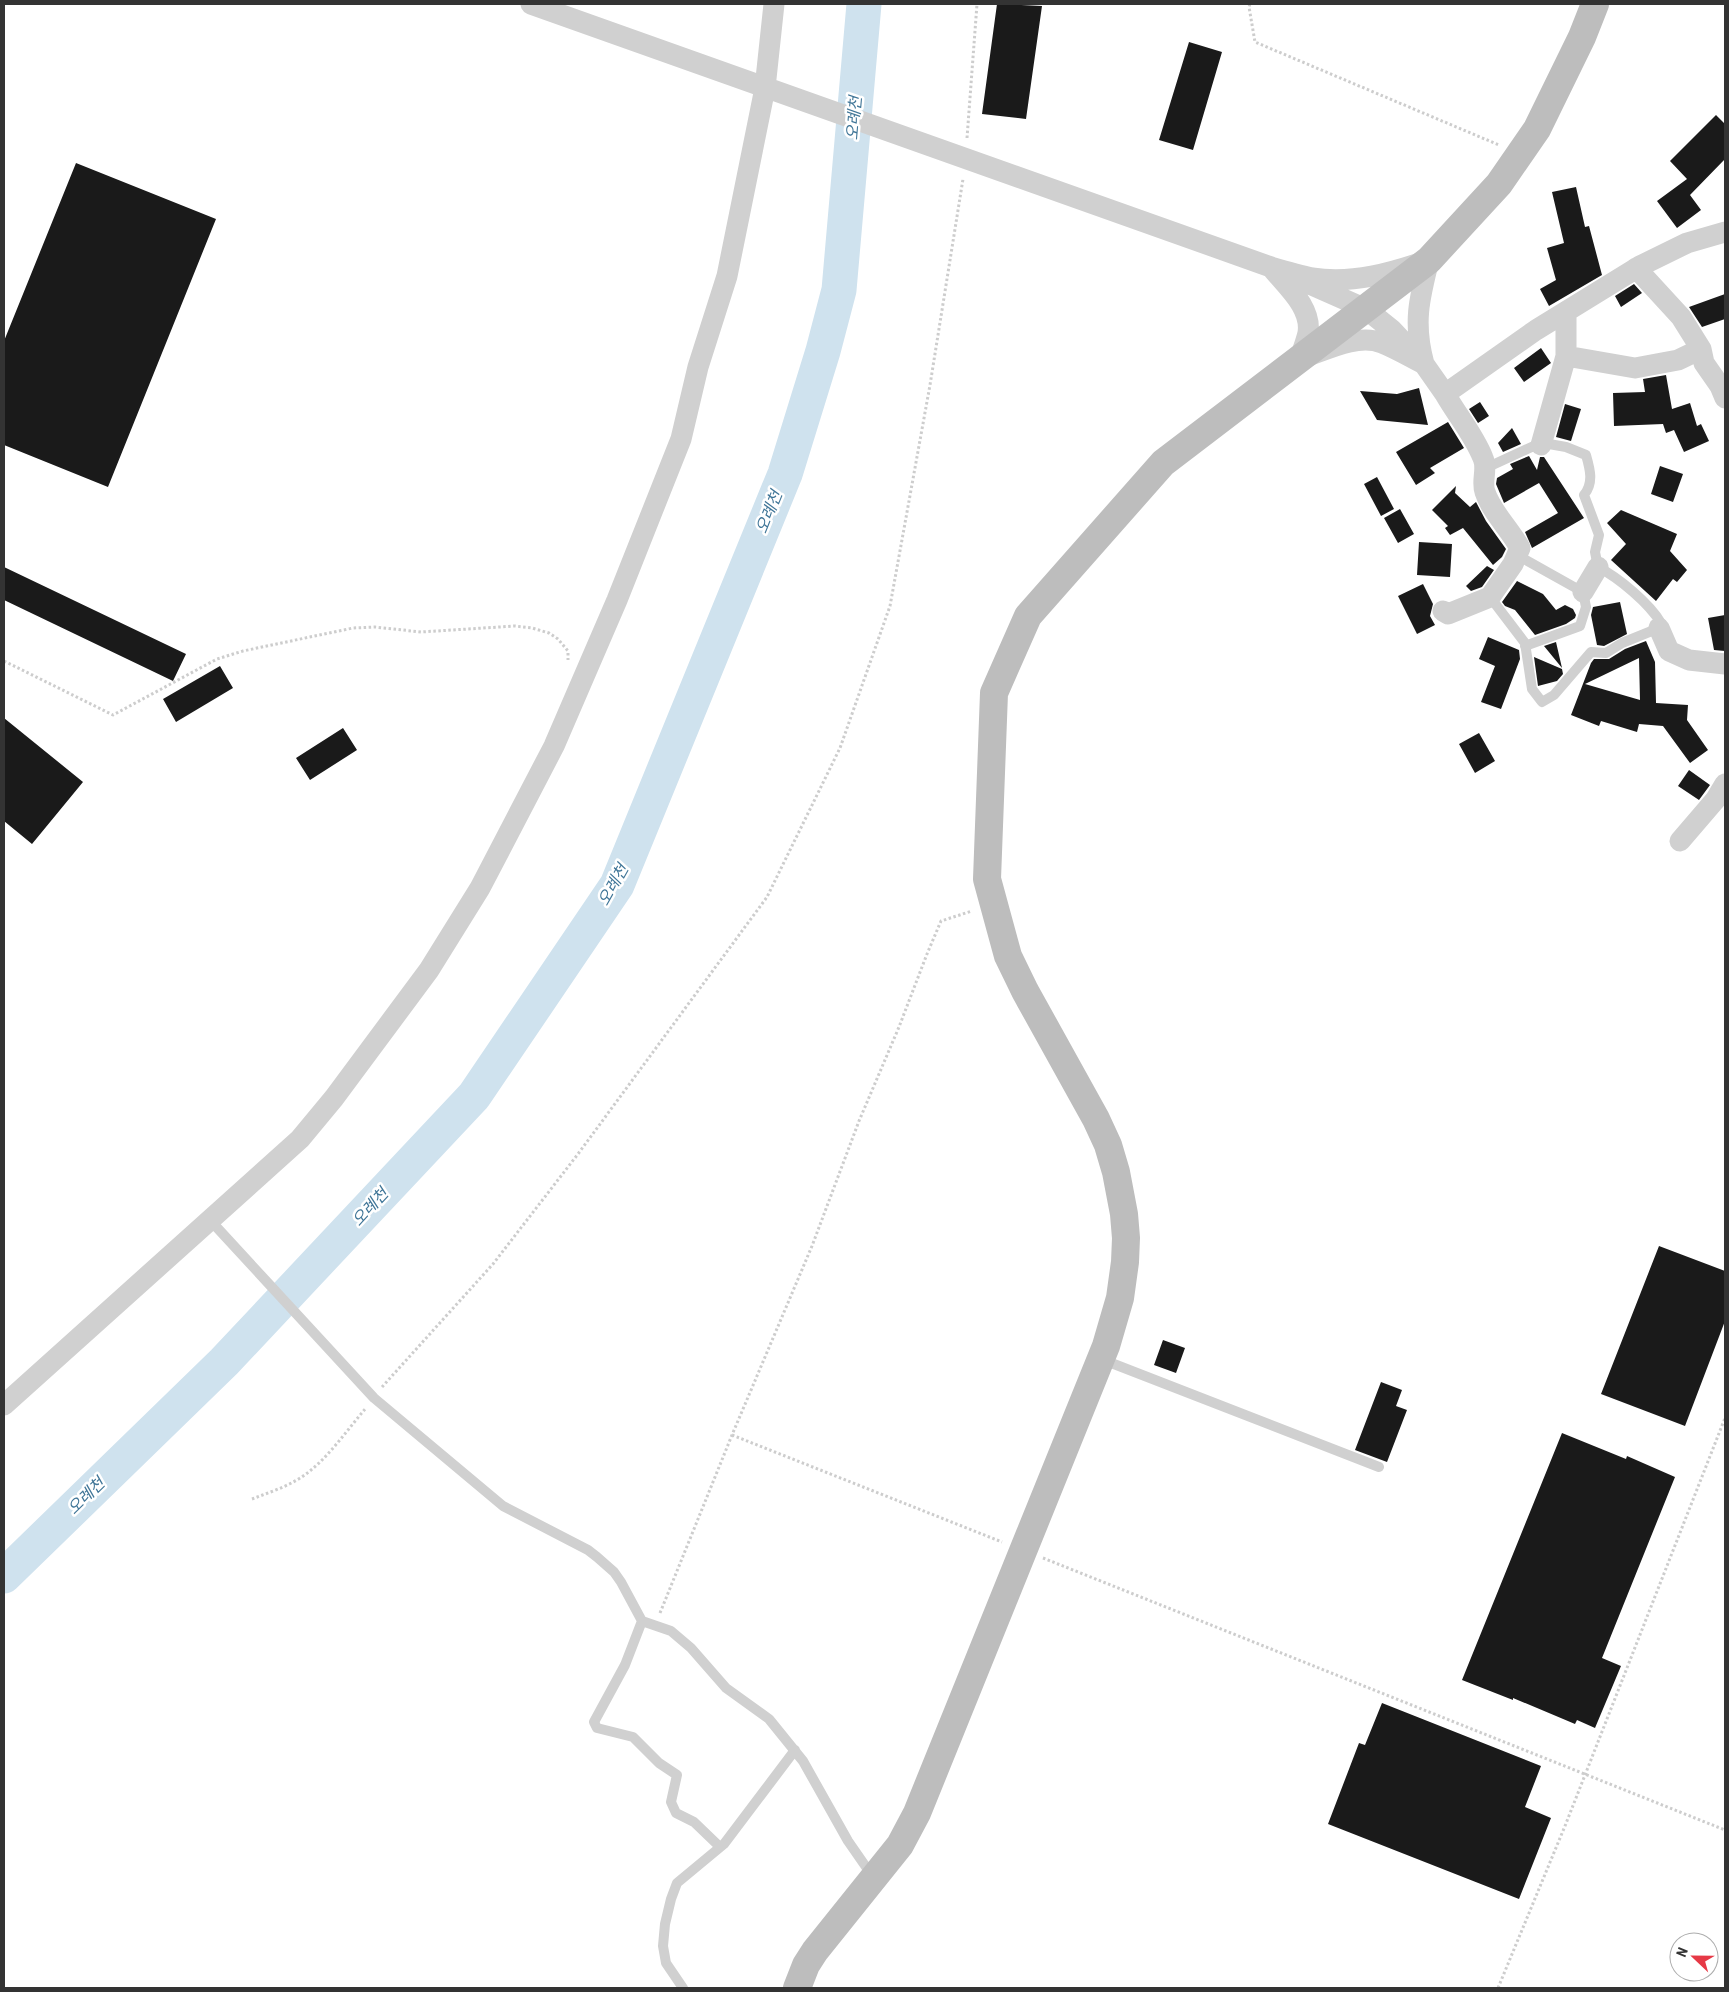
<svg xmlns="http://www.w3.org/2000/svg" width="1729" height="1992" font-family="'Roboto Condensed','Noto Sans KR',sans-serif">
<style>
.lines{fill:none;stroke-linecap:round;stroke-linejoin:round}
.river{stroke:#cfe2ee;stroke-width:35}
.building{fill:#1a1a1a;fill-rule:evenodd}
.path{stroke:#cdcdcd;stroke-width:3;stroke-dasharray:2.5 2.5;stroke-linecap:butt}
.lane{stroke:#d0d0d0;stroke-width:10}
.street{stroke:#d0d0d0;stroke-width:21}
.secondary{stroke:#bdbdbd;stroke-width:28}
.labels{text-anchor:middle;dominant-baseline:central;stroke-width:5;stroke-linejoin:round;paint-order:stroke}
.water-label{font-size:16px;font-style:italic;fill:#3f7597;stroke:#fff}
</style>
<rect width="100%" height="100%" fill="#fff"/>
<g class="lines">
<!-- river -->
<path class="river" d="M4 1576 224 1362 474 1096 617 885 785 474 823 351 839 290 864 4"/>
</g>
<!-- building -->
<path class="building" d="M997 4 1042 6 1026 119 982 114Z
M1189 42 1222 52 1193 150 1159 140Z
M1716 115 1725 124V159L1690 195 1701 210 1677 228 1657 201 1687 179 1670 161Z
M76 163 216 219 108 487 4 445V341Z
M1576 187 1585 227 1589 226 1602 275 1549 306 1540 289 1556 280 1547 248 1564 243 1552 192Z
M1634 284 1642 293 1621 307 1615 296Z
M1725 294V319L1702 327 1689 307Z
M1541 348 1551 363 1524 382 1514 368Z
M1666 375 1672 409 1690 403 1697 426 1701 424 1709 441 1684 452 1674 430 1666 433 1663 424 1614 426 1613 393 1645 392 1643 379Z
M1419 388 1428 425 1377 420 1360 391 1397 394Z
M1480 402 1489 416 1478 423 1469 409Z
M1565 404 1581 409 1571 441 1556 437Z
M1448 422 1464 448 1430 468 1435 473 1416 485 1396 452Z
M1512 428 1521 444 1503 452 1498 443Z
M1529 456 1537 470 1540 457H1544L1584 518 1532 548 1525 532 1558 513 1539 483 1504 503 1496 484 1497 478 1513 469 1510 464Z
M1660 466 1683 474 1673 502 1651 494Z
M1377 477 1394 509 1381 516 1364 484Z
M1456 486 1455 493 1470 507 1476 502 1486 521 1506 549 1502 557 1493 565 1463 528 1450 535 1445 528 1448 526 1432 510Z
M1400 509 1414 534 1398 543 1384 518Z
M1621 510 1677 534 1670 551 1687 570 1677 582 1673 579 1656 601 1611 560 1626 544 1607 523Z
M1419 542 1452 544 1450 577 1417 575Z
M1487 566 1494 570 1482 587 1471 591 1466 586Z
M4 567 186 654 173 681 4 600Z
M1517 581 1543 594 1556 610 1565 605 1573 609 1576 615 1575 618 1566 624 1535 635 1515 610 1505 606 1502 602Z
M1423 584 1433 604 1430 616 1435 625 1417 634 1398 596Z
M1620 602 1627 634 1604 646 1597 645 1591 615 1593 607Z
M1725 615V651L1714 650 1708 618Z
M1488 637 1519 650 1520 659 1501 709 1481 702 1495 666 1479 659Z
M1646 641 1655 662 1656 703 1688 705 1687 720 1708 750 1690 763 1663 726 1639 724 1637 732 1601 721 1599 726 1571 715 1591 663 1594 659H1609L1625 649ZM1639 658 1640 700 1585 684Z
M1556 642 1562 668 1544 646Z
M1534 657 1562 669 1563 674 1557 681 1538 686Z
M220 666 233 688 176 722 163 699Z
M4 718 83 782 32 844 4 821Z
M343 728 357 750 310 780 296 758Z
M1479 733 1495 761 1475 773 1459 744Z
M1689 770 1710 785 1699 800 1678 786Z
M1659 1246 1725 1271V1321L1685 1426 1601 1394Z
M1163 1340 1185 1348 1176 1373 1154 1365Z
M1381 1382 1402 1390 1396 1406 1407 1410 1387 1462 1355 1450Z
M1562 1433 1626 1459 1627 1456 1675 1477 1602 1658 1621 1666 1595 1728 1577 1720 1575 1724 1513 1698V1700L1462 1680Z
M1382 1703 1541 1766 1525 1807 1551 1818 1519 1899 1328 1824 1359 1743 1365 1745Z"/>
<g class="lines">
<!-- path -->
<path class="path" d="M1250 4 1249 7 1255 42 1499 145
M967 138 977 4
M4 661 113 715 217 659 243 651 353 628 375 627 421 632 515 626 532 628 549 633 558 639 568 651V660
M382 1387 493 1264 578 1154 767 897 840 748 890 606 930 385 963 179
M732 1435 1002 1542
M252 1499C270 1492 290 1486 306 1474 329 1457 347 1430 366 1408
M1043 1558 1725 1830
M660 1613 732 1435 812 1246 859 1121 899 1027 927 954 941 921 972 911
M1498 1988 1565 1826 1725 1418"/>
<!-- lane -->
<path class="lane" d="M1486 468 1536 445 1549 444 1566 447 1586 455C1590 469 1594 483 1584 495L1599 535 1595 552 1598 567C1619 578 1649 603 1661 623L1659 628 1622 643 1606 653 1591 652 1554 695 1542 702 1532 689 1525 643 1490 597
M1517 555 1583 592 1586 607 1580 626 1525 646
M210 1220 374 1398 503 1506 588 1550 597 1557 614 1572 621 1582 642 1621 671 1631 691 1648 726 1688 769 1719 803 1761 848 1841 873 1877
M1101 1359 1379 1467
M642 1621 625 1665 594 1722 597 1728 633 1737 659 1763 677 1775 671 1802 676 1813 694 1822 720 1847
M683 1988 666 1963 663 1946 665 1924 671 1899 677 1883 724 1844 795 1750"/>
<!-- street -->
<path class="street" d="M531 4 1271 267 1366 309 1392 330 1424 364 1445 394 1536 330 1640 266 1687 243 1725 232
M1429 260C1419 299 1413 324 1424 364 1410 357 1397 349 1382 343 1357 333 1324 351 1300 359 1302 351 1306 342 1308 333 1312 307 1286 286 1271 267 1285 271 1299 275 1312 278 1354 284 1391 273 1429 260Z
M1636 268 1681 317 1701 349 1704 363 1720 386 1725 398
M1566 356 1635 368 1678 360 1701 349
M1541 445 1566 356V313
M1583 592 1598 567
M1443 611 1448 614 1490 597 1513 564 1520 548C1510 529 1492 513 1485 492 1481 481 1488 469 1483 458 1474 435 1457 415 1445 394
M1659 628 1669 651 1689 660 1725 664
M1680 841 1716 799 1725 784
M4 1405 300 1139 334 1098 429 970 480 888 554 746 617 600 681 439 698 367 727 276 765 88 774 4"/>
<!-- secondary -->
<path class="secondary" d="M797 1988 806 1965 815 1951 900 1845 917 1813 1106 1346 1120 1298 1125 1262 1126 1238 1124 1214 1116 1172 1108 1145 1096 1119 1025 991 1008 956 987 879 994 693 1028 616 1163 463 1429 260 1499 184 1537 129 1582 37 1595 4"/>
</g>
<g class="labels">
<!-- water labels -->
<g class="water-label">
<text transform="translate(854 118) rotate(-85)">오례천</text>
<text transform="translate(769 512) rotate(-68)">오례천</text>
<text transform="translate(613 885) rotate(-61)">오례천</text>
<text transform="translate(370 1207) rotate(-47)">오례천</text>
<text transform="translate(86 1496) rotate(-44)">오례천</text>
</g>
</g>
<!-- border -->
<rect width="1729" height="1992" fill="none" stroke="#333333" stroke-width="10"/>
<!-- north arrow -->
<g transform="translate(1694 1957) rotate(292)"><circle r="24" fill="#ffffff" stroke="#adadad"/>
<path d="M0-4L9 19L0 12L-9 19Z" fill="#e63946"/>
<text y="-8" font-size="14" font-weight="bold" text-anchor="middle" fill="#333333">N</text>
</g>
</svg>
